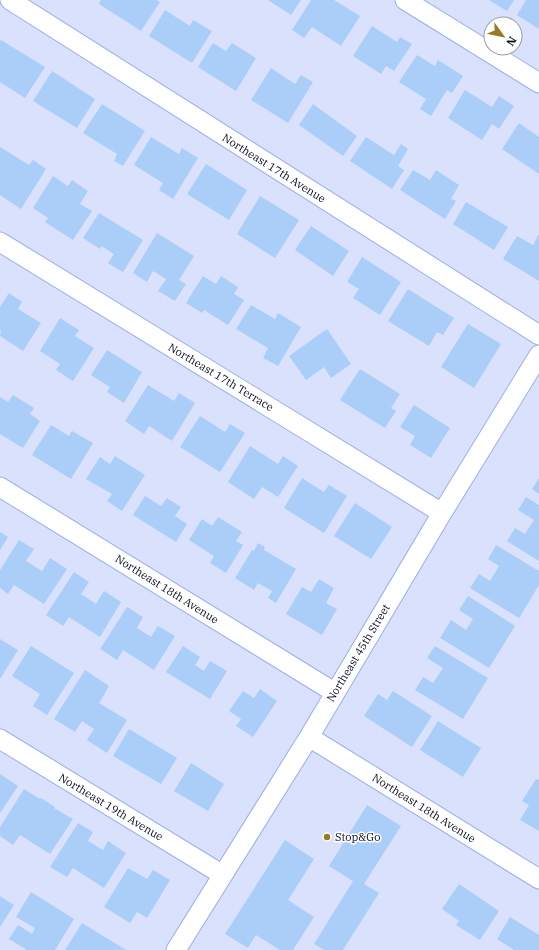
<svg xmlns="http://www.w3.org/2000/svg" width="539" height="950" font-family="'IBM Plex Serif',serif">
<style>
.building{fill:#abcef8}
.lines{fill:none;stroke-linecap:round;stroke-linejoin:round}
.minor-casing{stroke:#9cacef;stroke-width:21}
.minor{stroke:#fff;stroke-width:19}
.poi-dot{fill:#957d25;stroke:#fff;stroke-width:1.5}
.labels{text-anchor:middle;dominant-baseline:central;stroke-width:3;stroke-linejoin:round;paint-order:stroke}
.street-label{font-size:11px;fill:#080b23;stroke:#fff}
.poi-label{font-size:11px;fill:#080b23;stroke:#fff;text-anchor:start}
</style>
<rect width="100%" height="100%" fill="#d9e1fd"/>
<!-- building -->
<path class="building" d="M101 0H157L160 2 141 31 99 4Z
M268 0H301L291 15Z
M311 0H334L360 16 341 46 312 27 304 38 292 30Z
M489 0H514L507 11Z
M526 0H539V29L517 15Z
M165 10 190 26 193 20 212 31 192 63 149 36Z
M372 26 397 42 400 37 412 44 394 71 386 66 381 74 353 56Z
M1 40 45 67 25 98 0 82V41Z
M213 43 226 51 232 43 256 58 236 91 198 67Z
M417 55 435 66 438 60 463 76 452 93 447 90 431 116 420 109 426 99 399 82Z
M271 68 295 84 301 75 313 82 288 123 251 100Z
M52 71 95 99 77 128 33 101Z
M465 90 492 107 499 96 514 106 499 129 492 124 482 140 448 118Z
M102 104 145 131 123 166 114 161 117 154 83 133Z
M313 104 357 136 343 156 299 125Z
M519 123 539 137V174L502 149Z
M151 137 179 154 182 148 198 158 173 199 159 190 163 183 134 165Z
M366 137 394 155 401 144 408 149 398 166 404 170 392 189 350 161Z
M0 147 29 165 33 160 46 169 21 209 0 195Z
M206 164 247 190 229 220 187 194Z
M413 170 430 180 436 170 459 185 451 199 456 201 445 219 400 190Z
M53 176 68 186 72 180 88 191 80 204 92 211 73 240 45 222 48 218 33 208Z
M260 196 299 220 275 258 237 234Z
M466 202 508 227 494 250 453 224Z
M99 213 143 240 123 272 108 263 114 254 101 246 100 249 83 238Z
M311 226 349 251 333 276 295 250Z
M157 233 194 256 179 280 186 284 175 301 158 291 166 279 153 271 147 282 133 273Z
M539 234V281L503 259 517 236 533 245Z
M362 257 401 282 380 315 353 298 359 289 347 282Z
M203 276 216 284 221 276 238 287 234 294 244 300 228 325 204 310 202 313 186 303Z
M408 289 454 318 443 335 437 332 429 346 388 321Z
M9 293 22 302 18 309 41 323 23 351 0 336 1 330H0V307Z
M251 305 275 319 278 313 301 327 278 366 263 358 268 348 236 329Z
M60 318 79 330 75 336 94 348 73 381 56 370 60 364 40 351Z
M468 324 501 344 474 388 441 367Z
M327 329 351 364 331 378 324 367 306 380 289 356Z
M107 350 142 372 124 403 107 392 110 387 91 375Z
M360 369 400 394 391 408 396 411 385 428 340 400Z
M148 385 174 401 179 393 195 403 172 441 149 426 144 434 125 421Z
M13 395 34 408 30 414 40 421 23 448 0 434V397L8 402Z
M414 405 450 428 431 458 410 445 415 436 400 427Z
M200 416 225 432 230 424 245 433 220 472 180 447Z
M51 425 69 436 72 431 93 443 71 479 32 455Z
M250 446 278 464 283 456 298 466 278 497 262 487 254 499 228 482Z
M115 456 145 475 122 511 107 501 112 494 86 479 100 457 110 464Z
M302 478 324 492 329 485 347 496 324 533 284 508Z
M539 478V494L532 489Z
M145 496 161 506 167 498 181 507 175 516 187 524 176 542 133 515Z
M526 497 539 505V561L507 541 515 528 525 534 534 520 518 510Z
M355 503 392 527 371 559 334 536Z
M218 517 242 532 236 541 243 545 226 573 210 563 214 556 189 540 202 519 212 526Z
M0 532 8 537 0 550Z
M19 540 34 549 26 561 42 571 50 558 67 569 44 604 14 585 8 594 0 588V570Z
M258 543 265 547 264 550 296 569 276 603 268 598 272 591 258 583 254 590 235 578 252 550 254 551Z
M496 545 539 571V585L519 618 470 588 479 574 490 581 499 566 488 559Z
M74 572 89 582 81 594 96 604 104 591 121 602 100 637 69 617 63 626 46 615Z
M319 579 334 588 326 603 337 609 322 635 286 614 302 587 311 592Z
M468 596 515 626 489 668 440 638 451 620 466 630 473 619 459 610Z
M127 607 143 617 137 628 151 637 158 626 175 636 154 670 123 650 117 660 100 649Z
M0 639 18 650 0 679Z
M31 646 74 673 47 715 33 706 40 694 12 676Z
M183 646 200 657 195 665 204 671 210 661 227 671 210 699 166 672Z
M435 646 488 678 463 719 415 690 423 677 433 683 443 668 427 658Z
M85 670 109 686 99 703 127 720 107 753 87 740 94 729 82 721 75 732 54 719Z
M260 689 277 701 253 737 236 726 241 719 229 711 243 691 254 698Z
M393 691 432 716 412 747 364 716 378 694 387 700Z
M438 721 481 748 463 777 420 750Z
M129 729 177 758 161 784 113 756Z
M191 763 224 784 208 811 174 791Z
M0 774 18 786 0 813Z
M536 779 539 780V831L520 820 529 805 522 801Z
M24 789 40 799 41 798 55 807 54 808 73 819 50 854 20 835 13 845 0 836V827Z
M367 805 401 826 364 884 379 893 343 950H324L314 944 353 881 329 866Z
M78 823 93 832 88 841 103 850 108 841 126 853 104 888 73 868 67 877 50 867Z
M285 840 314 859 288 900 314 917 293 950H280L256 935 248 948 225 934Z
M128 868 147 879 153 870 170 880 147 918 137 912 130 923 104 907Z
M459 884 499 911 480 940 456 925 459 921 442 909Z
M31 892 74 919 55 950H27L9 939 18 925 32 934 35 928 16 917Z
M0 896 14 905 0 927Z
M510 917 539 935V950H514L497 939Z
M82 923 126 950H65Z"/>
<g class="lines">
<!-- minor casing -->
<g class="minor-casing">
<path id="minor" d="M10 0 539 335
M405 0 539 83
M0 242 442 513
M0 487 334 692
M309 737 539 879
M0 739 223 875
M176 950 309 737 442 513 539 355"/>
</g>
<!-- minor -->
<use href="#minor" class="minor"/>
</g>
<!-- markers -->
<circle class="poi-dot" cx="327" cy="837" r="4"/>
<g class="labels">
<!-- street labels -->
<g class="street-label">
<text transform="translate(274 168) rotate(32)">Northeast 17th Avenue</text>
<text transform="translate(221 377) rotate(31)">Northeast 17th Terrace</text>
<text transform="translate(167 589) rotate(32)">Northeast 18th Avenue</text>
<text transform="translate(358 653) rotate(-59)">Northeast 45th Street</text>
<text transform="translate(111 807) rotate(31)">Northeast 19th Avenue</text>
<text transform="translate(424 808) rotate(32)">Northeast 18th Avenue</text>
</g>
<!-- poi labels -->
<g class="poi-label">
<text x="335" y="837">Stop&amp;Go</text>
</g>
</g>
<!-- north arrow -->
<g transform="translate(503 36) rotate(123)"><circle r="19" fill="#ffffff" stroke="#9c9da7"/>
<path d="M0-3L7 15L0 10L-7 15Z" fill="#957d25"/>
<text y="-6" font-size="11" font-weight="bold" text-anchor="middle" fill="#080b23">N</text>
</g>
</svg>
